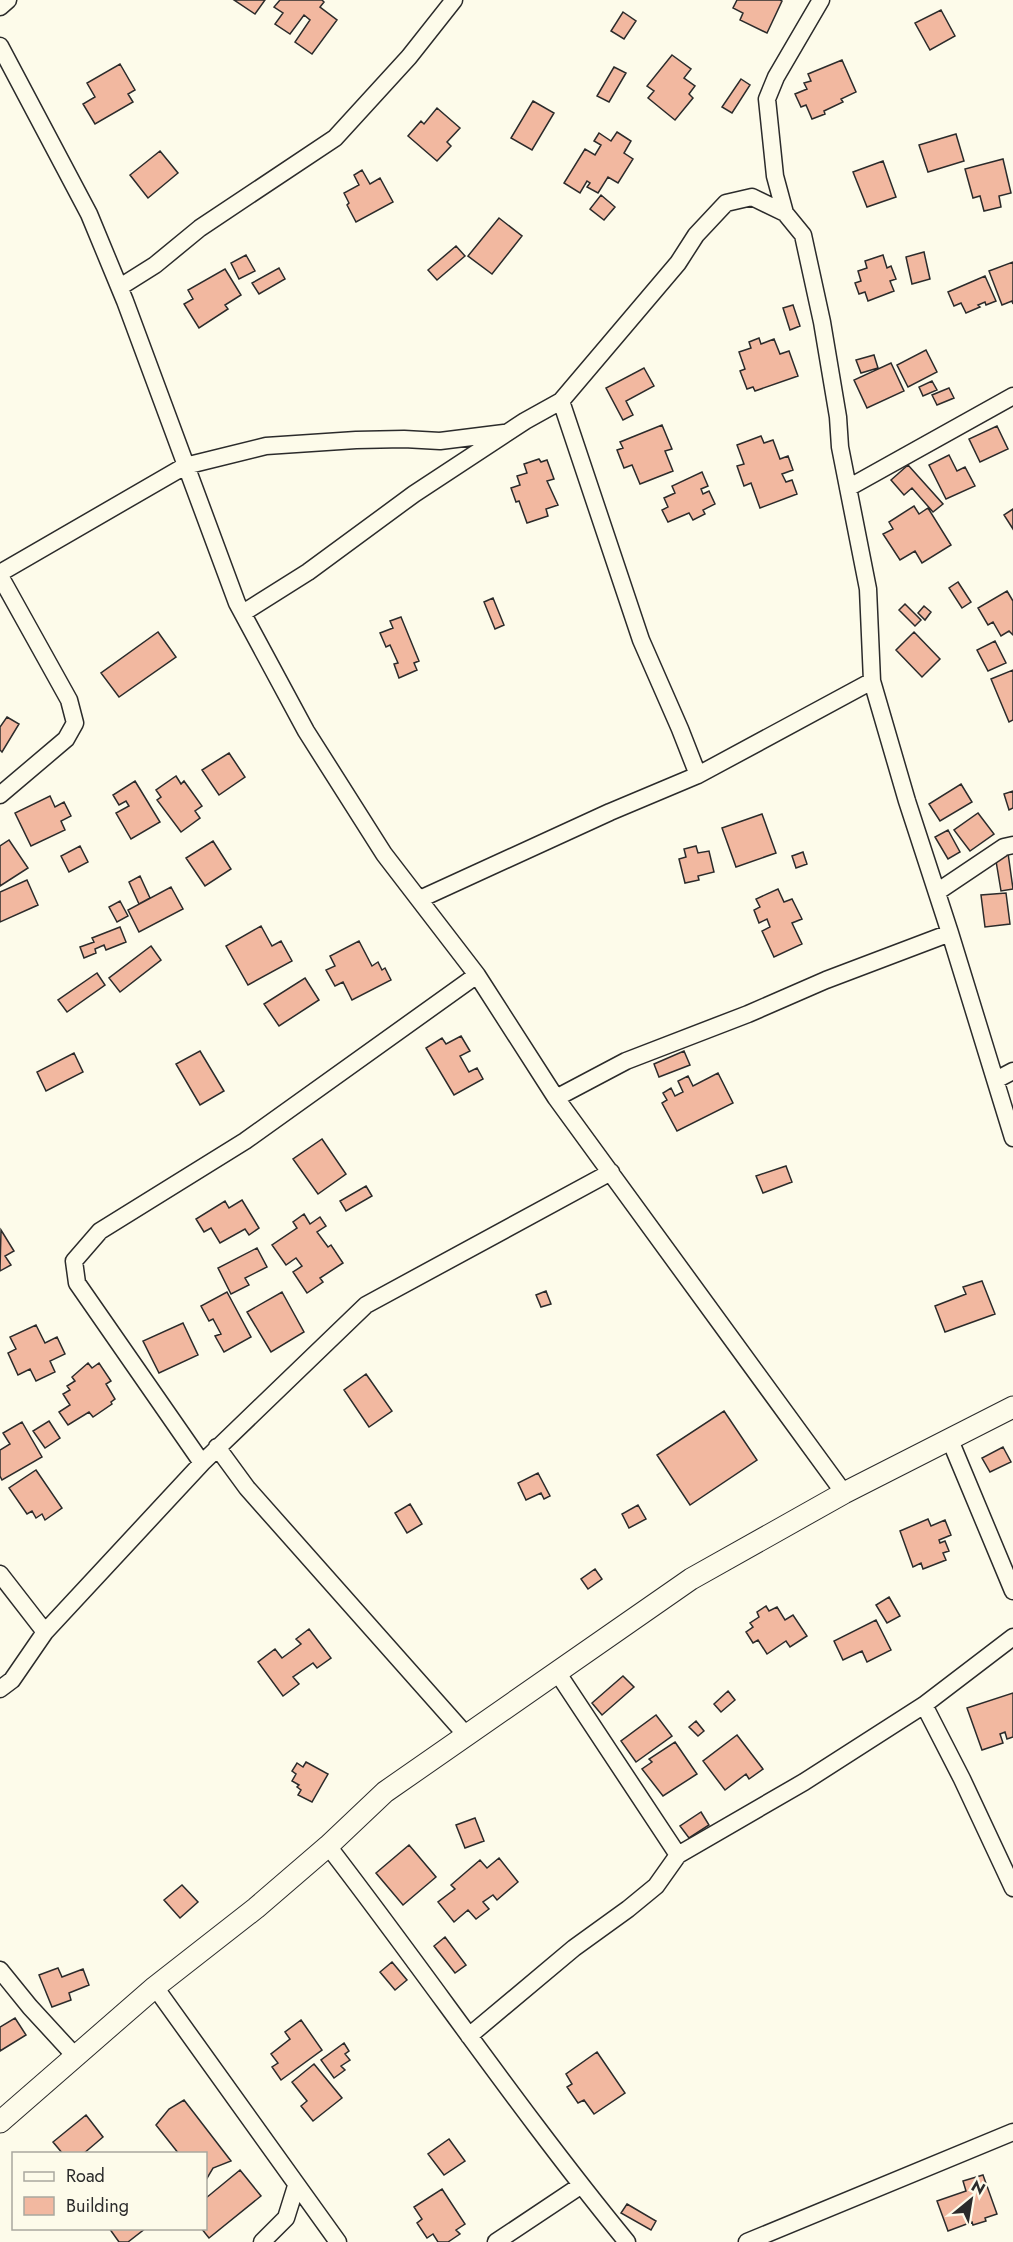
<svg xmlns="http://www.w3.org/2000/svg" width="1013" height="2242" font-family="Jost,sans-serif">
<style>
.building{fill:#f2b8a0;stroke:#2b2b2b;stroke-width:1.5}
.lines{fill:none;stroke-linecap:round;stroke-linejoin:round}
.minor-casing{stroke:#2b2b2b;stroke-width:19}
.tertiary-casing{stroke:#2b2b2b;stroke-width:23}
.minor{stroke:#fdfbea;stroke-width:16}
.tertiary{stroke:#fdfbea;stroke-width:21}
</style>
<rect width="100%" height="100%" fill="#fdfbea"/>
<!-- building -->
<path class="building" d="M234 0H265L255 14Z
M280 0H322L324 2 320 7 337 20 312 54 295 42 310 20 304 15 290 34 275 24 283 13 274 7Z
M737 0H780L782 1 767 33 740 20 743 13 733 8Z
M941 10 955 36 930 50 915 23Z
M623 12 636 21 624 39 611 31Z
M672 55 691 69 684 78 695 86 689 94 693 98 675 120 648 98 654 91 647 86Z
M842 60 856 92 841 99 843 102 824 111 825 114 812 119 806 105 801 107 795 94 807 89 804 83 811 81 808 74Z
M120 64 135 90 128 94 133 102 95 124 83 104 95 97 87 83Z
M614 67 626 73 609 102 597 96Z
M741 79 750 85 732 113 722 107Z
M533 101 554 113 532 150 511 138Z
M437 108 460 128 447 142 451 146 437 161 408 136 421 121 424 124Z
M617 132 631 141 624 153 633 159 618 183 608 177 598 193 587 187 590 183 587 181 580 193 564 183 585 149 595 155 601 145 594 141 599 133 611 141Z
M956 134 964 161 928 172 919 145Z
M160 151 178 173 148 198 130 175Z
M1003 159 1011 193 999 196 1001 207 984 211 980 196 973 198 965 169Z
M883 161 896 197 867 207 853 172Z
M362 170 370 184 380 178 393 202 356 222 347 205 349 203 344 193 359 185 354 175Z
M601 195 615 207 604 220 590 209Z
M499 218 522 236 492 274 468 256Z
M456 246 465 256 437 280 428 270Z
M924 252 930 279 912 284 906 257Z
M246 255 255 271 239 279 231 263Z
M883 255 887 268 891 266 896 279 890 281 894 291 868 301 865 292 859 294 855 283 861 281 858 271 867 268 865 261Z
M1013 262V304L1012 301 1002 305 989 271Z
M279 268 285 279 259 294 252 283Z
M225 269 241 295 225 305 228 309 199 328 184 304 193 299 188 290Z
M985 276 996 301 986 305 985 302 978 305 980 307 966 313 961 303 954 306 948 292Z
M793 305 800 326 790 330 783 308Z
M759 338 761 344 774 339 780 354 789 351 798 376 755 391 753 387 747 389 740 371 745 369 739 352 751 348 749 342Z
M926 350 937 372 908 387 897 365Z
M874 355 878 368 861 373 856 360Z
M891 363 904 391 867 408 854 380Z
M644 368 654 386 626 401 633 415 623 420 606 388Z
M932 381 937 390 923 396 919 387Z
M949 388 954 398 937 405 932 395Z
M662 425 672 449 665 451 673 471 640 484 632 465 624 468 617 450 623 448 620 442Z
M997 426 1008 449 980 462 969 439Z
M761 436 764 443 773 440 780 459 788 456 793 470 782 474 786 482 792 480 797 494 760 508 751 483 744 486 737 466 744 464 737 445Z
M949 455 957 471 965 467 975 486 946 499 929 465Z
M539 459 541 462 547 460 554 479 547 481 558 505 546 509 548 516 527 523 519 501 516 502 511 488 520 485 517 476 527 473 524 464Z
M908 465 943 504 933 512 912 488 904 495 891 480Z
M702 472 708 486 701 489 703 494 709 491 715 504 703 510 705 514 693 520 689 513 668 522 662 510 668 507 664 498 675 493 672 486Z
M914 506 919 514 928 508 951 545 922 563 915 551 900 560 883 534 893 529 889 522Z
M1013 509V529L1004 515Z
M958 582 971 602 962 608 949 588Z
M1007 591 1013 601V635L1009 631 1001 636 993 622 988 625 978 608Z
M493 598 504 625 495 629 484 602Z
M905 604 921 620 915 626 899 610Z
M924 606 931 612 925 620 918 613Z
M401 617 419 661 414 663 417 670 399 678 394 664 398 663 390 645 386 647 380 633 393 628 390 621Z
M158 632 176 657 119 697 101 673Z
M914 632 940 659 922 677 896 650Z
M995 641 1006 663 988 671 977 650Z
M1013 670V720L1009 722 991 679Z
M7 717 19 724 2 752 0 750V727Z
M229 753 245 777 219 795 202 770Z
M176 776 181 784 184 781 202 806 195 811 200 818 181 832 157 800 161 797 156 790Z
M135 781 160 822 131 839 116 813 129 806 126 801 119 805 113 795Z
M961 784 972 802 940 821 929 804Z
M1013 791V808L1009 810 1004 794Z
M50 796 55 807 64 802 71 816 61 821 65 830 31 846 15 813Z
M978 813 994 834 970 851 954 830Z
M762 814 776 853 736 867 722 828Z
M948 830 960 852 948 859 935 837Z
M9 840 28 868 0 886V846Z
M213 841 231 869 205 886 186 858Z
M80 846 88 862 69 872 61 856Z
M696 846 698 853 709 851 714 872 698 876 699 880 685 883 679 859 686 857 684 849Z
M803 852 807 864 796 868 792 856Z
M1008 853 1013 889 1001 891 995 855Z
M140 876 150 898 139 904 129 882Z
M27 880 38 905 0 922V892Z
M171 887 183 909 139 932 128 910Z
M778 889 784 902 792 899 802 919 792 923 802 944 774 957 762 931 770 927 767 919 759 923 754 910 760 907 756 899Z
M1006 893 1010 924 985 927 981 895Z
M120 901 128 916 117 922 109 907Z
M261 926 272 946 281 941 292 961 248 985 226 946Z
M120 927 126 942 106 950 104 945 95 949 96 953 84 958 80 947 94 942 92 938Z
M359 941 372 966 378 962 382 970 385 968 391 980 352 1000 343 982 335 986 326 970 335 966 330 956Z
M151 946 161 960 120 992 109 978Z
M97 973 105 985 67 1012 58 1000Z
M305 978 319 1000 279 1026 264 1004Z
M461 1036 470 1051 460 1056 469 1072 477 1068 483 1079 454 1095 426 1048 442 1038 446 1044Z
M200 1051 224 1091 200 1105 176 1064Z
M684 1051 690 1065 659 1077 654 1064Z
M74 1053 83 1072 46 1091 37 1072Z
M718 1073 733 1103 677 1131 662 1103 667 1100 663 1093 671 1088 675 1096 683 1092 678 1081 688 1076 693 1086Z
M322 1139 346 1174 318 1194 293 1159Z
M786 1166 792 1182 763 1193 756 1176Z
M366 1186 372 1196 346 1211 340 1201Z
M242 1200 259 1228 249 1235 245 1229 220 1243 211 1228 204 1232 196 1219 225 1201 229 1208Z
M304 1214 310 1224 320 1217 326 1226 317 1232 328 1247 331 1245 343 1263 320 1278 323 1282 307 1293 293 1272 302 1266 296 1258 286 1265 272 1245 297 1228 293 1222Z
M1 1230 14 1251 5 1256 11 1265 0 1271Z
M257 1248 267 1267 245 1278 249 1285 231 1294 218 1268Z
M982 1281 995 1314 945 1332 935 1306 966 1294 963 1287Z
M546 1291 551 1304 541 1307 536 1295Z
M227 1292 251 1337 224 1352 215 1336 221 1334 213 1319 209 1321 201 1306Z
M282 1292 304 1332 271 1352 247 1312Z
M183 1323 198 1355 159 1373 143 1341Z
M36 1325 45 1343 57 1337 65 1354 50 1361 55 1372 36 1381 30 1369 18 1375 8 1353 16 1349 10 1337Z
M88 1363 92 1368 99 1363 111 1381 106 1384 115 1399 111 1402 112 1404 93 1417 89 1412 68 1425 59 1412 70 1405 63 1394 70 1390 67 1386 75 1381 72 1377Z
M366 1374 392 1411 369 1427 344 1390Z
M724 1411 757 1460 690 1505 657 1455Z
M49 1421 60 1438 45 1448 33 1431Z
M22 1422 42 1457 2 1480 0 1476V1450L10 1444 3 1433Z
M1003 1447 1011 1462 990 1472 982 1458Z
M36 1470 62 1508 45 1520 42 1514 36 1518 32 1511 27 1514 9 1488Z
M538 1473 550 1496 544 1499 541 1493 526 1500 518 1483Z
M410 1504 422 1524 407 1533 395 1513Z
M638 1505 646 1519 629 1528 622 1514Z
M928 1519 931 1526 945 1520 951 1535 939 1540 940 1543 945 1541 949 1551 943 1553 946 1560 923 1569 921 1563 913 1567 900 1531Z
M595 1569 602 1579 588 1589 581 1579Z
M889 1597 900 1616 887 1623 876 1605Z
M766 1606 769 1611 777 1607 785 1620 793 1615 807 1636 790 1647 786 1641 767 1654 758 1640 753 1643 746 1632 753 1627 750 1623 759 1617 757 1612Z
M876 1620 891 1650 867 1662 862 1651 843 1660 834 1641Z
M309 1629 331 1658 317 1668 313 1663 293 1677 299 1684 283 1696 258 1662 275 1649 282 1658 301 1644 296 1639Z
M623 1676 634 1687 602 1715 592 1703Z
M728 1691 735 1700 721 1712 714 1704Z
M1013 1693V1737L1007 1739 1005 1732 1000 1734 1003 1743 982 1750 967 1708Z
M656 1715 672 1736 636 1762 621 1741Z
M696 1721 704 1731 698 1736 689 1727Z
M737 1735 763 1769 749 1779 746 1774 725 1790 703 1761Z
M675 1742 697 1774 663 1796 642 1769 652 1762 649 1759Z
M306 1762 328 1774 312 1802 298 1795 301 1790 297 1787 299 1785 292 1781 296 1774 292 1771 297 1763 303 1767Z
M701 1812 709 1825 689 1838 680 1826Z
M475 1818 484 1841 465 1848 456 1825Z
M409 1845 436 1877 403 1905 376 1873Z
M499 1858 518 1882 497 1900 493 1895 483 1902 489 1909 476 1919 468 1910 454 1922 438 1902 455 1889 451 1885 480 1860 487 1868Z
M182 1885 198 1902 180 1918 164 1900Z
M445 1937 466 1965 455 1973 434 1946Z
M392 1962 407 1980 395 1990 380 1972Z
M58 1968 62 1977 83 1969 89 1985 69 1993 71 2000 52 2007 39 1975Z
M15 2018 26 2035 0 2051V2027Z
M301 2020 322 2050 281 2080 272 2067 278 2063 271 2054 290 2039 285 2032Z
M344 2043 349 2051 345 2054 350 2060 341 2066 345 2070 334 2078 321 2060Z
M597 2052 625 2093 594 2114 584 2100 578 2103 567 2087 572 2084 566 2074Z
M314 2064 342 2098 313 2121 301 2106 307 2101 292 2082Z
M184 2100 231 2161 213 2168 206 2180V2154H179L156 2125 169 2109Z
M86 2115 103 2137 83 2154H63L53 2142Z
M449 2139 465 2161 444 2175 428 2154Z
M240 2170 261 2196 209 2238 201 2228H206V2198Z
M983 2175 997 2214 985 2218 986 2221 973 2225 972 2222 948 2231 937 2201 966 2191 963 2181Z
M442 2189 465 2224 456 2230 460 2234 448 2242H438L433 2234 427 2238 417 2223 422 2219 414 2207Z
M627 2204 656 2221 651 2230 621 2213Z
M109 2228H146L128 2242H119Z"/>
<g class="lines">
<!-- minor casing -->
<g class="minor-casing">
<path id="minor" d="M0 7 8 0
M0 46 89 214 125 301 237 603 306 731 384 854 477 975 556 1098 844 1493
M785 213 775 176 767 99 776 77 821 0
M120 287 155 265 200 228 335 138 409 57 454 0
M561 401 641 640 680 729 698 775 872 681
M848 488 1013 396
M0 573 185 466 266 446 356 440 404 439 440 441 504 433
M0 576 69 700 75 723 66 739 0 795
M243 613 308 572 414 494 525 421 561 401 678 263 696 235 726 203 752 197 785 213 803 235 822 322 838 417 840 447 868 589 872 681 907 801 950 933 1013 1138
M937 892 1004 847 1013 845
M420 899 610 812 698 775
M996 1080 1013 1071
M556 1098 626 1061 748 1014 826 980 950 933
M950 1440 1013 1591
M217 1447 247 1488 467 1736
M202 1463 77 1283 74 1261 100 1231 245 1141 477 975
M0 1574 45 1632
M557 1672 678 1855
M0 1689 12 1680 45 1632 202 1463 366 1305 611 1172
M924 1705 962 1779 1013 1888
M328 1846C429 1977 522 2114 627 2242
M0 1970 30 2007 76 2057
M155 1987 338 2242
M469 2036 574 1948 628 1909 656 1886 678 1855 804 1782 924 1705 1013 1637
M262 2242 286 2218 296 2186
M496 2242 580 2186
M747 2242 1013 2132"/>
</g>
<!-- tertiary casing -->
<g class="tertiary-casing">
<path id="tertiary" d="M0 2122 155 1987 256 1908 328 1846 385 1792 691 1579 844 1493 1013 1407"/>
</g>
<!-- minor -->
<use href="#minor" class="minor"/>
<!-- tertiary -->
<use href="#tertiary" class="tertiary"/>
</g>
<!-- legend -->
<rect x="12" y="2152" width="195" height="78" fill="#fdfbea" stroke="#a9a89e" stroke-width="1.5"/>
<rect x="24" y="2172" width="30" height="9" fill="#fdfbea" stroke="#a9a89e" stroke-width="1.5"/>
<text x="66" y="2182" font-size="18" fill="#2b2b2b">Road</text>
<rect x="24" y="2197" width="30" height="18" fill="#f2b8a0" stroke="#a9a89e" stroke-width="1.5"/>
<text x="66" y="2212" font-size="18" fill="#2b2b2b">Building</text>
<!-- north arrow -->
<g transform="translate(971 2200) rotate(30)" stroke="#fdfbea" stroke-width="4.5" paint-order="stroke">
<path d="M0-4.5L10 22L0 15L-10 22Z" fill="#2b2b2b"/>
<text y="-9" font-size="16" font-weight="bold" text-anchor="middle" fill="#2b2b2b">N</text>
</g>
</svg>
